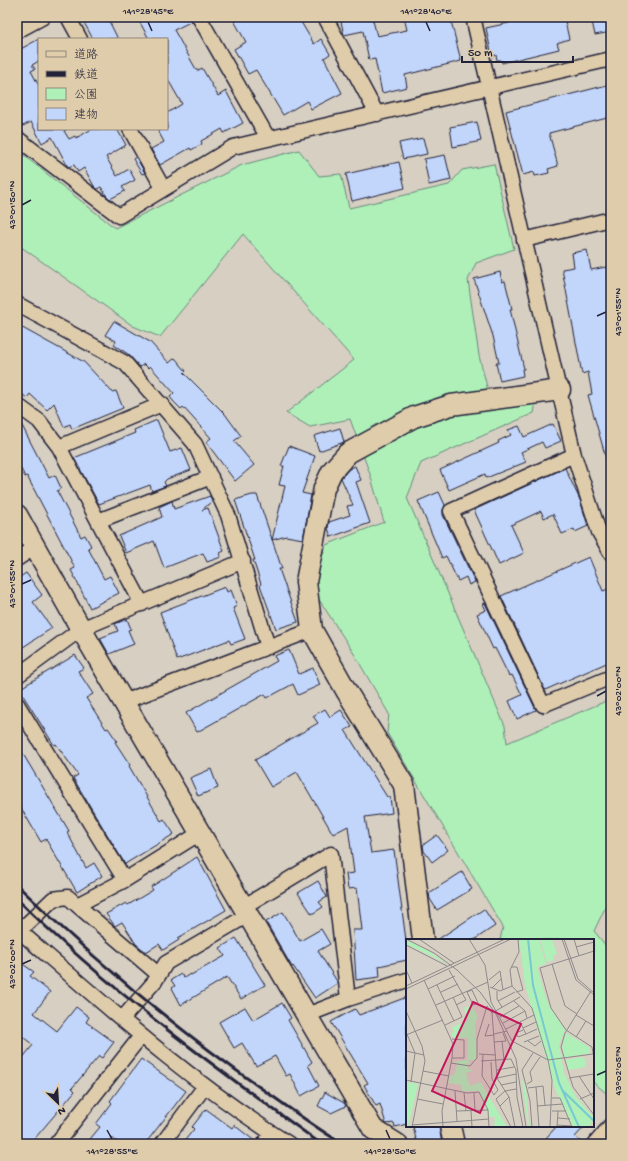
<svg xmlns="http://www.w3.org/2000/svg" width="628" height="1161" font-family="'Gochi Hand','Klee One',sans-serif">
<style>
.green{fill:#aff0b8;stroke:#68897a}
.building{fill:#c2d5fa;stroke:#22223b}
.lines{fill:none;stroke-linecap:round;stroke-linejoin:round}
.street-casing{stroke:#22223b;stroke-width:17}
.secondary-casing{stroke:#22223b;stroke-width:23}
.street{stroke:#dfccaa;stroke-width:14}
.secondary{stroke:#dfccaa;stroke-width:20}
.rail{stroke:#22223b;stroke-width:3}
.ticks{fill:none;stroke:#22223b;stroke-width:1.5}
.inset-river{fill:none;stroke:#78c9d0;stroke-width:2}
.inset-road{fill:none;stroke:#8e8a8c;stroke-width:1}
.view{fill:#c2185b;fill-opacity:0.15;stroke:#c2185b;stroke-width:2}
.inset-edge{fill:none;stroke:#22223b;stroke-width:2}
.neatline{fill:none;stroke:#22223b;stroke-width:1.5}
.ticks-label{font-size:10px;text-anchor:middle;fill:#22223b}
</style>
<rect width="100%" height="100%" fill="#d6cfc2"/>
<filter id="ink" filterUnits="userSpaceOnUse"><feTurbulence type="fractalNoise" baseFrequency=".025" numOctaves="2"/><feDisplacementMap in="SourceGraphic" scale="8" xChannelSelector="R" yChannelSelector="G"/><feConvolveMatrix kernelMatrix="1 2 1 2 8 2 1 2 1" color-interpolation-filters="sRGB"/></filter>
<g filter="url(#ink)">
<!-- green -->
<path class="green" d="M17 150 115 228 242 165 299 150 319 176 341 174 349 208 449 185 462 170 494 164 514 249 476 263 468 280 479 356 492 406 536 400 534 413 421 463 407 498 505 726 507 743 611 699V903L604 910 594 931 611 952V1097L593 1082V940H500L503 927 387 733 389 714 353 652 318 598 316 576 326 545 384 522 370 474 350 419 310 427 286 413 354 360 243 234 160 337 133 326 17 244Z"/>
<!-- building -->
<path class="building" d="M81 17H107L118 39H93Z
M137 17H191L192 21 174 30 197 71 202 68 218 96 226 91 243 123 224 133 222 129 201 141 202 144 191 150 190 148 160 165 151 149 164 142 157 129H167V113L182 104 167 78V39H149Z
M232 17H298L314 44 321 39 330 54 324 58 342 93 311 109 307 101 283 115 256 70 248 74 234 49 246 42Z
M340 17H372L377 36 407 30 404 17H450L461 61 405 75 407 87 382 93 375 59 369 60 363 31 344 35Z
M508 17H564L569 39 557 43 559 49 502 63 501 60H497L496 55 492 56 486 28 509 23Z
M591 17H611V32L595 35Z
M39 39V61L32 65 35 69 31 71 39 86V129H67L64 131 69 139 75 136 76 138 92 129H117L126 145 106 157 117 176 129 169 135 180 122 187 125 191 110 199 106 195 101 187 97 189 94 186 84 168 78 172 74 165 68 167 52 137 42 143 31 122 23 126 17 122V51Z
M611 84V117L549 133 558 166 548 169 549 173 535 176 534 172 523 175 506 111Z
M477 122 481 141 453 147 450 127Z
M423 138 427 154 403 159 399 143Z
M445 155 451 180 429 185 424 159Z
M136 157 145 173 142 174 133 159Z
M399 162 405 188 352 201 346 174Z
M587 250 591 270 606 267 611 295V464L608 465 588 395 592 394 588 372 582 374 562 269 574 267 572 253Z
M500 272 502 282 505 281 512 309H510L524 369H522L523 376 500 381 496 363H499L493 336 474 279Z
M114 321 150 342 169 363 175 358 186 371 184 373 225 414 241 436 234 441 254 465 235 481 206 442 211 438 183 407 181 409 174 402 170 397 174 393 150 366 148 368 144 364 140 367 128 354 114 345 116 341 105 335Z
M17 325 84 362 112 392 116 391 123 408 72 429 70 424 64 427 54 403 47 410 30 394 27 398 17 390Z
M17 416 49 478 55 475 61 488 57 491 81 537 85 535 91 546 88 548 104 579 110 576 119 593 90 608 71 570 75 568 27 476 25 477 17 461Z
M157 420 170 452 182 448 191 470 167 479 164 482 166 486 152 491 150 485 99 504 74 458 135 433 134 430Z
M553 424 561 441 545 448 542 442 521 452 526 462 486 478 485 474 449 490 440 470 499 443 498 441 511 435 508 430 519 426 524 437Z
M340 428 344 442 319 451 314 436Z
M289 446 315 456 302 493 311 495 303 539 286 536 272 540 285 486 279 485 284 466H281Z
M355 466 361 480 356 482 370 523 331 537 328 528 329 522 350 515 347 506 353 505 341 478 349 469Z
M565 468 580 500 588 526 575 532 574 529 562 534 553 514 544 518 541 511 511 525 524 553 499 565 474 510Z
M439 492 445 505 443 510V515L475 582 469 585 466 577 458 581 446 556 442 558 418 501Z
M252 495H257L282 569H279L298 622 276 629 260 585 261 584 253 560H255L235 500Z
M210 496 212 501 202 510 208 508 224 551 220 553 221 557 207 562 203 553 164 568 154 541 126 553 119 536 162 517 159 507 172 501 174 509Z
M589 557 603 591 608 589 611 596V610L607 612 611 622V661L545 690 501 596Z
M26 573 42 595 33 602 52 628 17 651V579Z
M225 587 227 592 231 590 237 606 233 608 245 639 231 644 229 640 177 660 160 612Z
M485 603 536 710 517 719 509 701 522 695 512 675 509 676 495 648 493 649 477 614 486 610 483 604Z
M127 619 131 629 128 630 134 644 109 654 100 638 118 631 115 624Z
M289 650 299 674 313 668 320 685 298 695 293 684 267 698 265 694 197 732 186 713 277 661 274 656Z
M75 655 84 668 78 671 93 694 86 698 106 729 108 728 117 741 115 742 130 765 129 766 161 821 164 819 174 834 125 864 73 778 78 775 56 744 54 745 19 689Z
M325 709 330 717 341 710 352 727 345 730 387 797H390L392 813 365 817 371 853 394 850 407 948V960L379 966 380 977 356 980 353 930H362L357 888 348 889 346 874 354 873 348 826 333 834 297 772 271 787 255 760 318 723 313 716Z
M17 744 69 831 67 832 86 868 94 863 102 876 77 892 48 843 46 839 41 842 17 801Z
M211 769 218 788 198 796 190 778Z
M437 835 448 850 432 862 424 851 423 845Z
M197 857 226 910 178 938 179 940 163 950 159 944 146 952 136 944 122 922 115 926 106 914 126 903 128 905 153 890 151 887Z
M462 872 472 889 437 910 430 899 429 893Z
M318 881 327 897 319 902 323 907 312 914 298 893Z
M484 909 495 926 474 940H437Z
M283 912 300 941 321 929 330 944 318 951 338 983 315 998 293 966 292 967 266 922Z
M236 938 265 985 241 999 227 977 181 1005 172 988 175 986 171 980 181 974 184 978 190 974 191 975 225 956 220 948Z
M17 960 34 972 30 976 50 992 34 1013 57 1031 76 1007 89 1017 86 1022 114 1042 102 1058 99 1056 72 1088 75 1091 30 1144H17V1065L33 1045 17 1032Z
M407 997V1124L395 1127 394 1123 386 1124 380 1104 376 1106 364 1085 368 1083 331 1022 355 1009 359 1015Z
M282 1003 291 1018 288 1020 312 1062 308 1065 319 1086 301 1096 290 1074 286 1076 275 1056 256 1066 242 1043 234 1048 219 1022 245 1007 253 1020Z
M141 1059 186 1091 145 1144H120L112 1138 107 1144H86L100 1127 96 1124 112 1103 110 1101Z
M325 1092 344 1103 346 1106 331 1113 318 1106Z
M206 1109 232 1128 234 1125 256 1142V1144H182L194 1129 192 1127Z
M413 1126H439L442 1144H417Z
M557 1126H585L575 1137 583 1144H553L546 1138Z"/>
<g class="lines">
<!-- street casing -->
<g class="street-casing">
<path id="street" d="M68 17 80 39
M199 17 268 138
M325 17 377 114
M473 17 574 455 599 532 611 553
M17 31 43 17
M130 129 163 188
M17 138 119 216 233 147 611 59
M524 240 611 219
M17 304 125 363 195 444 228 515 268 647
M17 405 39 421 59 447 142 604
M59 447 162 404
M574 455 451 511 543 705 611 677
M98 521 211 477
M17 559 35 547
M17 676 81 629 243 561
M123 702 312 630
M17 704 125 880
M243 907 331 854 348 999
M17 927 27 924 53 899 68 897 77 905
M17 929C105 1005 191 1083 289 1144
M159 975 77 905 125 880 200 833
M307 1015 348 999 407 980
M122 1019 155 981 166 963 248 915
M56 1144 141 1036
M162 1144 205 1086
M264 1144 272 1133
M595 1144 611 1125"/>
</g>
<!-- secondary casing -->
<g class="secondary-casing">
<path id="secondary" d="M17 515 81 629 373 1129 397 1144
M423 940 404 785 347 692 312 630 306 582 324 488 332 471 348 453 414 417 451 405 560 390
M450 1126 454 1144"/>
</g>
<!-- street -->
<use href="#street" class="street"/>
<!-- secondary -->
<use href="#secondary" class="secondary"/>
<!-- rail -->
<path class="rail" d="M17 885C94 960 177 1029 265 1091 291 1109 316 1128 343 1144
M17 899C110 991 216 1068 321 1144"/>
</g>
</g>
<!-- ticks -->
<path class="ticks" d="M148 22 152 31M426 22 430 31M22 205 31 200M597 316 606 312M22 584 31 580M597 696 606 691M22 964 31 960M597 1075 606 1071M107 1130 112 1139M386 1130 390 1139"/>
<!-- overview -->
<g transform="translate(406 939)">
<rect width="188" height="188" fill="#d6cfc2"/>
<path d="M113 0H133L140 25 131 28 140 59 144 69 159 91 153 106 158 134 170 158 188 179 183 188H167L149 150 119 46ZM134 0H146L151 15 147 17 148 21 141 23ZM0 1 21 11 42 25 0 5ZM65 66 72 77 69 85 71 117 69 121H63L62 129 67 132 60 134 64 147 74 143 75 144 101 188H88L89 178H83L73 152H56L55 146 42 144 44 137 48 136 50 130 51 126 48 123 61 121 62 99H48L45 95 48 93 46 88 62 82 58 69ZM160 94 183 108 184 114 158 119 156 108ZM175 118 179 120 180 128 162 131 160 121ZM116 141 120 149 123 188H122ZM0 143 12 145 2 188H0Z" fill="#aff0b8"/>
<path class="inset-river" d="M122 0 127 46 153 144 173 188M156 151 188 182"/>
<path class="inset-road" d="M0 0 28 14 51 31 74 53 90 75 110 120 120 188M13 0 48 24M63 0 79 26 85 63 106 102 142 121 187 115M112 0 113 13 104 31 106 47 126 69 142 121 146 141 144 188M156 0 170 41 188 56M158 0 172 40 188 54M168 0 173 17M0 6 41 27M170 8 188 3M188 12 134 29 145 69 160 91 186 108 188 119M146 25 159 67 171 75M105 28H111L117 51 110 53M0 31 6 44M43 31 60 61 50 66M18 41 47 105 46 119 36 172 37 188M83 41 94 32 97 51M31 46 48 82M0 47 99 0M84 48 94 52 106 47M86 49 95 40M0 50 105 0M22 50 49 37M66 51 72 64 67 66 61 53ZM91 52V60L96 68M185 52 159 94 155 108 167 148 188 176M35 53 52 45M92 62 109 53M108 62 119 72 121 79M30 66 82 43M0 72 16 107 19 122 6 188M86 74 114 58M170 76 188 87M94 78 113 67M114 83 120 95 131 90M97 84 119 72M83 85 79 97 88 96M39 86 56 78 47 58M117 89 130 83M100 90 128 76M117 91 110 94 112 98 120 95M0 93 9 114 5 143M88 95 101 92M0 96 37 81M170 98 180 82M46 100 58 101V119H46M96 102 98 121M122 102 129 107 135 102M88 103 100 102 97 94M118 103 133 97M0 112 18 116M0 114V127M73 115 90 116M77 115 76 137 88 156 92 151 86 140 85 123M75 122 105 120 110 131 111 158 117 188M45 124 64 127 71 119V100L81 67 86 74 91 139 103 158 109 188M91 131 108 128M17 132 43 137M173 137 188 160M91 139 110 135M163 139 188 135M0 141 61 154 73 153 82 171 83 188M121 145 126 142 124 133 134 118M95 146 110 143M130 148 133 188M122 149 137 147 139 166M49 152 51 182M58 154 60 172M68 154 69 171M146 159H154L166 188M11 160 37 165M174 160 188 154M94 167 103 158M131 167 157 165M50 172 82 171M65 172 66 188M146 172H160M152 179 164 180M6 186 83 180M151 186 166 187M105 188 90 160 99 152 110 150M126 188 124 162 116 131 127 114M151 188 152 172"/>
<path class="view" d="M67 63 115 85 74 174 26 152Z"/>
<rect width="188" height="188" class="inset-edge"/>
</g>
<!-- margin -->
<rect width="628" height="1161" fill="none" stroke="#dfccaa" stroke-width="44"/>
<!-- legend -->
<rect x="38" y="38" width="130" height="92" fill="#dfccaa" stroke="#93887e"/>
<rect x="46" y="51" width="20" height="6" fill="#dfccaa" stroke="#93887e"/>
<text x="74" y="58" font-size="12" fill="#22223b">道路</text>
<rect x="46" y="71" width="20" height="6" fill="#22223b" stroke="#93887e"/>
<text x="74" y="78" font-size="12" fill="#22223b">鉄道</text>
<rect x="46" y="88" width="20" height="12" fill="#aff0b8" stroke="#93887e"/>
<text x="74" y="98" font-size="12" fill="#22223b">公園</text>
<rect x="46" y="108" width="20" height="12" fill="#c2d5fa" stroke="#93887e"/>
<text x="74" y="118" font-size="12" fill="#22223b">建物</text>
<!-- north arrow -->
<g transform="translate(58 1103) rotate(155)" stroke="#dfccaa" stroke-width="3" paint-order="stroke">
<path d="M0-3L7 15L0 10L-7 15Z" fill="#22223b"/>
<text y="-6" font-size="11" font-weight="bold" text-anchor="middle" fill="#22223b">N</text>
</g>
<!-- scale -->
<path d="M462 56v6h111v-6" fill="none" stroke="#22223b" stroke-width="2"/>
<text x="468" y="56" font-size="12" fill="#22223b" stroke="#dfccaa" stroke-width="3" paint-order="stroke">50 m</text>
<rect x="22" y="22" width="584" height="1117" class="neatline"/>
<g class="ticks-label">
<text x="148" y="14">141°28'45"E</text>
<text x="426" y="14">141°28'40"E</text>
<text transform="translate(11 205) rotate(-90)" y="4">43°01'50"N</text>
<text transform="translate(617 312) rotate(-90)" y="4">43°01'55"N</text>
<text transform="translate(11 584) rotate(-90)" y="4">43°01'55"N</text>
<text transform="translate(617 691) rotate(-90)" y="4">43°02'00"N</text>
<text transform="translate(11 964) rotate(-90)" y="4">43°02'00"N</text>
<text transform="translate(617 1071) rotate(-90)" y="4">43°02'05"N</text>
<text x="112" y="1154">141°28'55"E</text>
<text x="390" y="1154">141°28'50"E</text>
</g>
</svg>
